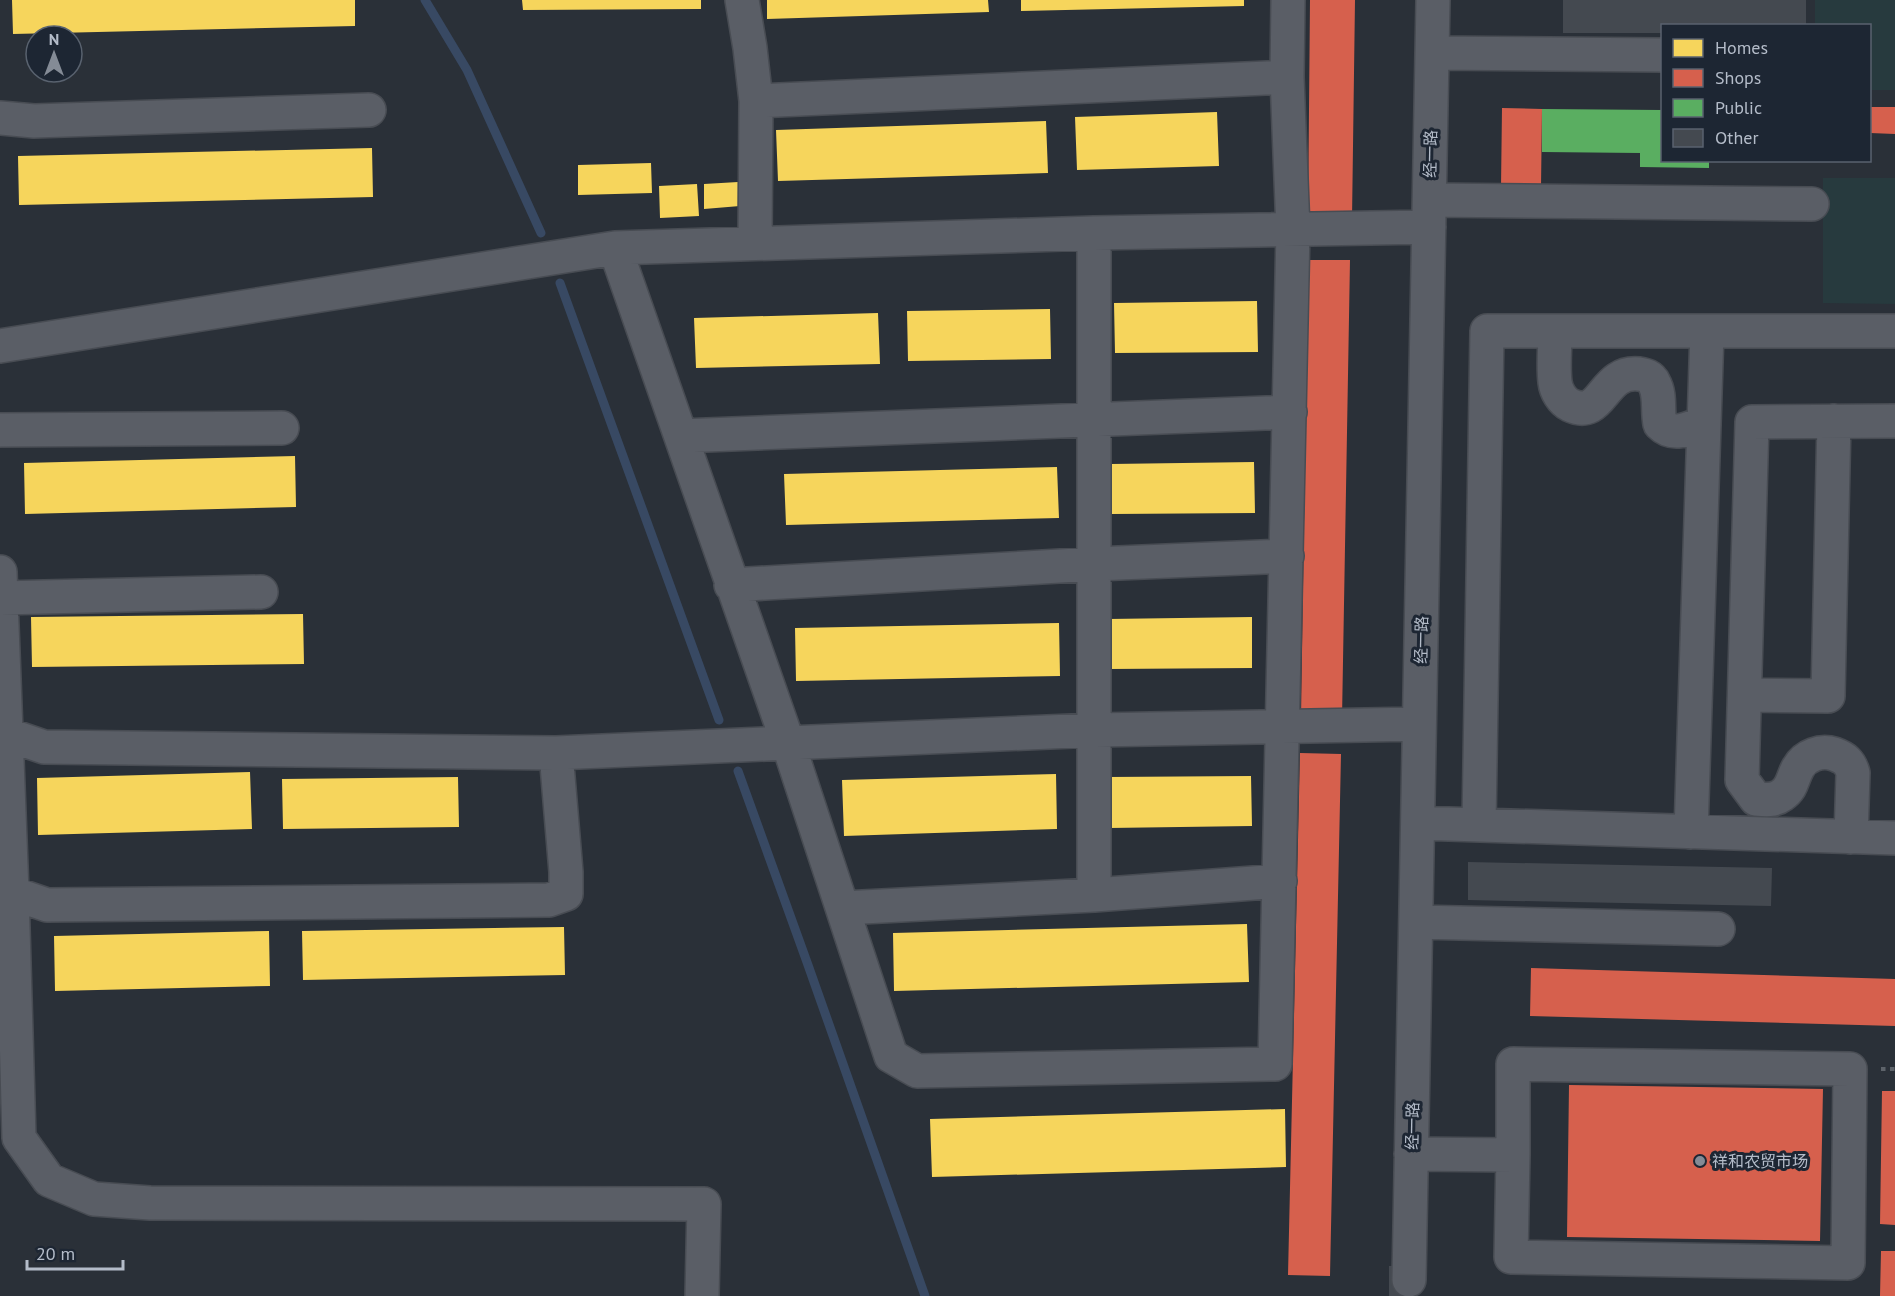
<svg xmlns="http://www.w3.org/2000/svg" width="1895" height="1296" font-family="'PT Sans','Noto Sans SC',sans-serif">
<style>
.green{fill:#273a3e}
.homes{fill:#f6d55c}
.shops{fill:#d6604d}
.public{fill:#5aae61}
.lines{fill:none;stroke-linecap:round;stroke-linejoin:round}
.stream{stroke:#384963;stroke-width:9}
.building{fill:#444950}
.minor-casing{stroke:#484c53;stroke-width:36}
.path{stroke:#5d636a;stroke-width:4;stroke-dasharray:4.5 4.5;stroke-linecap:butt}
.minor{stroke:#5a5e66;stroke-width:33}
.poi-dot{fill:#848b96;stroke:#1d2633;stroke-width:2}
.labels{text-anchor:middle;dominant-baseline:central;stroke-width:6;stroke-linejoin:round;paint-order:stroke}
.street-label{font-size:16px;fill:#b4bcc9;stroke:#1d2633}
.poi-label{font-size:16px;fill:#b4bcc9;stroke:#1d2633;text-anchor:start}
</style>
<rect width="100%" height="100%" fill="#2a3038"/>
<!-- green -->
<path class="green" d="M1815 0H1895V90H1870V26L1815 25Z
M1823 178H1895V304L1823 303Z"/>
<!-- homes -->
<path class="homes" d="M12 0H355V26L13 34Z
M522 0H701V9L523 10Z
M767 0H988L989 12 767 19Z
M1021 0H1244V6L1021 11Z
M1217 112 1219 166 1077 170 1075 117Z
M1046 121 1048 173 778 181 776 130Z
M372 148 373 197 19 205 18 156Z
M651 163 652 193 578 195V165Z
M738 182 740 206 704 209V184Z
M697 184 699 216 660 218 659 186Z
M1257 301 1258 352 1115 353 1114 303Z
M1050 309 1051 359 908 361 907 311Z
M878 313 880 364 696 368 694 318Z
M295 456 296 507 25 514 24 463Z
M1254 462 1255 513 1112 514 1111 464Z
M1057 467 1059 518 786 525 784 474Z
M303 614 304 664 32 667 31 617Z
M1252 617V668L1109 669 1108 619Z
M1059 623 1060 676 796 681 795 628Z
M250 772 252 829 38 835 37 778Z
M1056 774 1057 829 844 836 842 780Z
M1251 776 1252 826 1109 828 1108 777Z
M458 777 459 827 283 829 282 779Z
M1247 924 1249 982 894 991 893 933Z
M564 927 565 975 303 980 302 931Z
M269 931 270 986 55 991 54 936Z
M1285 1109 1286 1167 932 1177 930 1119Z"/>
<!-- shops -->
<path class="shops" d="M1310 0H1355L1352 219H1308Z
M1870 107H1895V134L1870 133Z
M1502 108 1542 109 1541 187H1501Z
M1308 260H1350L1342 719 1301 718Z
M1300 753 1341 754 1330 1276 1288 1275Z
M1531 968 1895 979V1026L1530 1016Z
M1569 1085 1823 1089 1820 1241 1567 1237Z
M1882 1091H1895V1225L1880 1224Z
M1881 1251H1895V1296H1880Z"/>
<!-- public -->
<path class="public" d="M1542 109 1662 110V160H1709V168L1640 167V153L1542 152Z"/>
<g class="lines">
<!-- stream -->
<path class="stream" d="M425 0 467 70 541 233
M560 283 719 720
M738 771 808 965 925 1296"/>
</g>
<!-- building -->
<path class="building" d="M1563 0H1806V26H1662V33H1563Z
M1468 862 1772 868 1771 906 1468 900Z
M1389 1266H1405V1296H1389Z"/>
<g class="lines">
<!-- minor casing -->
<g class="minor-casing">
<path id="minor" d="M742 0 750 48 756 101 1287 77
M1432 53 1662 55
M0 118 34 121 369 110
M1430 200 1812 204
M1094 233V895
M755 243 756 101
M615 248 788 743 1096 730 1419 724
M1555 331C1555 348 1553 366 1555 382 1556 391 1562 401 1570 405 1604 421 1601 370 1639 374 1645 375 1651 376 1654 383 1661 395 1657 410 1660 424 1673 437 1689 429 1704 422
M0 346 615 248 1094 233 1429 227
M0 430 282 428
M681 436 1290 412
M0 572 12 893 47 905 549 900 566 894V872L556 753
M731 585 1095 564 1287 556
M1 598 261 592
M1745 695 1828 696 1834 421
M6 734 44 747 556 753 788 743 891 1056 917 1071 1275 1064 1293 230 1287 77 1288 0
M1418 823 1895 838
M1479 824 1487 331H1895
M1691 832 1707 331
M1851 837 1853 773C1850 762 1845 758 1834 754 1821 750 1805 755 1798 768 1792 778 1793 788 1782 795 1774 801 1765 800 1756 799L1742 780 1752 422 1895 421
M12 893 19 1138 49 1180 94 1199 150 1203 704 1204 702 1296
M843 908 1094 895 1280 881
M1416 922 1718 929
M1411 1154 1513 1155 1511 1257 1848 1263 1850 1069 1513 1064V1155
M1409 1280 1433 0"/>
</g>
<!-- path -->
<path class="path" d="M1881 1069H1895"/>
<!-- minor -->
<use href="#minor" class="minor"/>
</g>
<!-- markers -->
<circle class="poi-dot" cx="1700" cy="1161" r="6"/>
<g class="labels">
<!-- street labels -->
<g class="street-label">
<text transform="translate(1430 154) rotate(-89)">经一路</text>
<text transform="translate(1421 640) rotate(-89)">经一路</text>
<text transform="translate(1412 1126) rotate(-89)">经一路</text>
</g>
<!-- poi labels -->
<g class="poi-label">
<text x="1712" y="1161">祥和农贸市场</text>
</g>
</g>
<!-- legend -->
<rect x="1661" y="24" width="210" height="138" fill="#1d2633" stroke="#59626f" stroke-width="1.5"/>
<rect x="1673" y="39" width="30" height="18" fill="#f6d55c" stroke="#59626f" stroke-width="1.5"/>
<text x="1715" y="54" font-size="18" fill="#b4bcc9">Homes</text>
<rect x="1673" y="69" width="30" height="18" fill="#d6604d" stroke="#59626f" stroke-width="1.5"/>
<text x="1715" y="84" font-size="18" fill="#b4bcc9">Shops</text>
<rect x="1673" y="99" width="30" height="18" fill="#5aae61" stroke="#59626f" stroke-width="1.5"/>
<text x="1715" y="114" font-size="18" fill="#b4bcc9">Public</text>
<rect x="1673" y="129" width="30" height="18" fill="#444950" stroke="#59626f" stroke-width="1.5"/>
<text x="1715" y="144" font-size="18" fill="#b4bcc9">Other</text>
<!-- north arrow -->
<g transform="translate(54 54)"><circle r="28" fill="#1d2633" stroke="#59626f" stroke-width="1.5"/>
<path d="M0-4.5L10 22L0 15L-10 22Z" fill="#848b96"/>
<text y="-9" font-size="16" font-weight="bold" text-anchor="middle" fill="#b4bcc9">N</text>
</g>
<!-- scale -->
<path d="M27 1260v9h96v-9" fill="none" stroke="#b4bcc9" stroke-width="3"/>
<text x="36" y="1260" font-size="18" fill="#b4bcc9" stroke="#1d2633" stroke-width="4.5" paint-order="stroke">20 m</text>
</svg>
